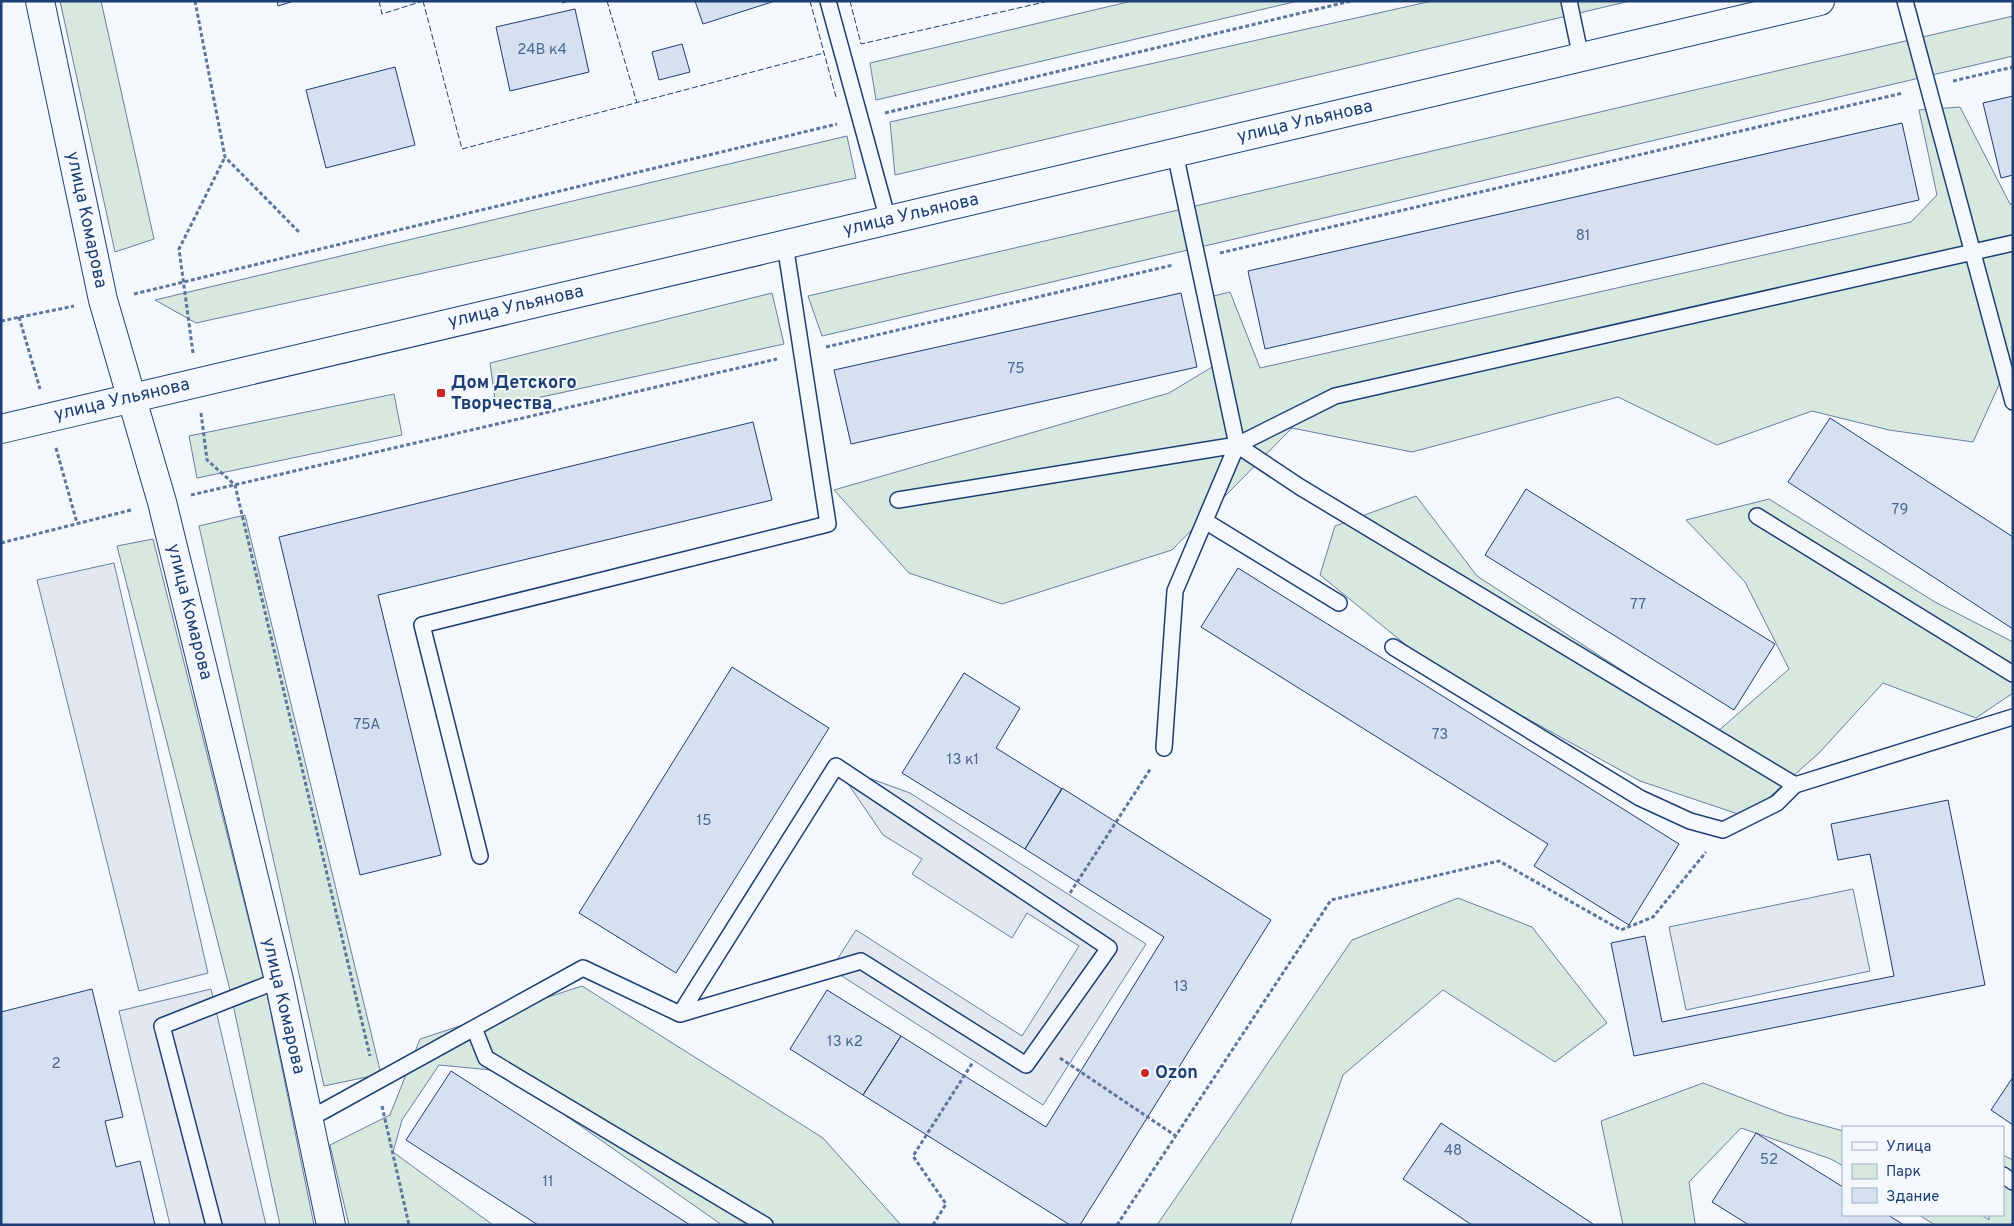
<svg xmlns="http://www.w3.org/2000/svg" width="2014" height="1226" font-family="Overpass,sans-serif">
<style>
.green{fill:#d7e8df;stroke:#687fa3}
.parking{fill:#e3e8f0;stroke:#687fa3}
.building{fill:#d5e0f0;stroke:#1d3f73}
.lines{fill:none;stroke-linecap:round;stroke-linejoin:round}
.lane-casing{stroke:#1d3f73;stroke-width:18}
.street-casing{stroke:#1d3f73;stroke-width:30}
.secondary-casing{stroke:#1d3f73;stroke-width:30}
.path{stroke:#5e769c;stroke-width:3;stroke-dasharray:4 2.5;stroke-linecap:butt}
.lane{stroke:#f4f7fb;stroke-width:15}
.street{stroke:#f4f7fb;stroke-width:28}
.secondary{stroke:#f4f7fb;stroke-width:28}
.fence{stroke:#1d3f73;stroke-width:1;stroke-dasharray:6 2.5;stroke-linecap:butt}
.poi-dot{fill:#c62828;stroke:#f4f7fb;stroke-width:2}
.labels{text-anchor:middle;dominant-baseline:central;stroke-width:4;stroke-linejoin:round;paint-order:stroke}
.number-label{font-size:15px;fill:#4b6792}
.street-label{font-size:18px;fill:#1d3f73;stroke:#f4f7fb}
.poi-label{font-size:18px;font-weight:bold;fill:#1d3f73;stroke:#f4f7fb;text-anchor:start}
</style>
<rect width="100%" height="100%" fill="#f4f7fb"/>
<!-- green -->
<path class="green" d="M60 1H101L154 239 115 252Z
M1132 1H1298L876 100 870 63Z
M1432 1H1630L895 175 890 122Z
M2013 16V56L822 336 808 296Z
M1960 107 2010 204H2013V367L2003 376 1973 442 1889 430 1812 411 1717 445 1618 397 1412 452 1292 428 1172 550 1002 604 909 573 834 490 1169 393 1222 361 1205 298 1230 292 1260 368 1911 222 1937 195 1919 110Z
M847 136 856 178 196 323 155 300Z
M772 293 784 344 496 407 490 363Z
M394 394 402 435 197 478 189 436Z
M1416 496 1477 576 1717 732 1789 669 1745 582 1686 520 1769 499 1935 602 2013 642V693L1976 718 1883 683 1819 753 1747 817 1640 781 1432 666 1320 575 1335 526Z
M245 515 381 1074 324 1086 199 526Z
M153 539 265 985 314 1225H280L230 990 117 546Z
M1458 898 1532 927 1607 1023 1555 1062 1443 990 1343 1075 1290 1225H1157L1352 940Z
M582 986 823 1138 901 1225H722L502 1071 439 1065 402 1120 393 1152 493 1225H349L330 1145 390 1115 420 1039Z
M1703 1083 1786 1115 1843 1131V1166L1831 1159 1741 1128 1689 1182 1695 1223 1698 1225H1623L1601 1121Z
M2003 1155 2013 1160V1225H1935L1919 1215H1982L1989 1220V1215H2003Z"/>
<!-- parking -->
<path class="parking" d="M114 563 208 973 139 991 37 580Z
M836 766 910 793 1146 944 1043 1105 831 969 856 930 1022 1036 1079 946 1027 913 1012 938 912 874 922 859 883 835Z
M1853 889 1870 971 1686 1010 1669 927Z
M211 989 266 1225H170L119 1011Z"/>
<!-- building -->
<path class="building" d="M277 1H294L278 6Z
M695 1H772V2L703 24Z
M575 9 589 72 510 91 496 27Z
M682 44 690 72 659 80 652 52Z
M395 67 415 145 326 168 306 90Z
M2013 96V175L2001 178 1983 103Z
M1902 123 1919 200 1265 349 1248 271Z
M1181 293 1197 367 851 444 834 370Z
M1830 418 2013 537V629L1788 482Z
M753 422 772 500 378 595 441 855 360 875 279 537Z
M1526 489 1775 644 1734 710 1485 555Z
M1238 568 1679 844 1629 925 1534 866 1548 844 1201 627Z
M732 667 829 728 676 973 579 913Z
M964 673 1020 708 996 748 1062 789 1025 849 902 773Z
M1062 788 1271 920 1080 1225H1070L863 1095 901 1036 1046 1127 1164 937 1025 849Z
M1948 800 1985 985 1634 1056 1611 943 1645 936 1662 1022 1894 976 1870 854 1838 860 1831 824Z
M92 989 123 1117 105 1121 116 1167 140 1161 155 1225H1V1012Z
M827 990 901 1036 863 1095 790 1049Z
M451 1071 690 1225H538L406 1140Z
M2013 1077V1125L1991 1110Z
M1441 1123 1593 1224 1592 1225H1472L1403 1179Z
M1756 1133 1843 1187V1215H1888L1904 1225H1749L1712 1202Z"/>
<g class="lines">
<!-- lane casing -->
<g class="lane-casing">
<path id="lane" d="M828 1 888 220
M1569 1 1581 58
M1905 1 2013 402
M1237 445 1300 487 1795 785 2013 717
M898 500 1237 445 1175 153
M1757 516 2013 674
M1205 521 1339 603
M1393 647 1640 798 1690 821 1723 830 1777 803 1795 785
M1164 748 1175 591 1237 445 1335 396 2013 243
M480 856 422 625 828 524 785 244
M474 1028 486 1058 765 1225
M309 1119 583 968 680 1014 861 961 1026 1065 1109 948 836 766 680 1014
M2003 1175 2013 1182
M214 1225 162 1026 279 980"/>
</g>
<!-- street casing -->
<g class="street-casing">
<path id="street" d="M40 1 103 300 162 502 279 980 331 1225"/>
</g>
<!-- secondary casing -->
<g class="secondary-casing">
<path id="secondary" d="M1 429 1820 1"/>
</g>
<!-- path -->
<path class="path" d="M195 1 225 157 299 232
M1953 81 2013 67
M885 113 1351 1
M1220 253 1903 93
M134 294 837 124
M19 317 40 389
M1 321 74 306
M826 347 1173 265
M193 353 179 249 225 157
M201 413 207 460 235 485 370 1056
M56 448 77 523
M191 495 777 359
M1 543 131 510
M1070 893 1151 768
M1060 1058 1176 1136
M382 1106 409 1225
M933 1225 946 1204 913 1156 973 1062
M1117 1225 1331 900 1499 861 1621 930 1653 917 1706 852"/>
<!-- lane -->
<use href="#lane" class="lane"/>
<!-- street -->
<use href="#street" class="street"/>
<!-- secondary -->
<use href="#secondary" class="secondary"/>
<!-- fence -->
<path class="fence" d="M379 1 382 14 423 1
M423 1 462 149 824 53
M607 1 637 103
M810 1 836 97
M850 1 861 44 1049 1
M562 3 569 1"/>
</g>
<!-- markers -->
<g class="poi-dot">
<rect x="436" y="388" width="10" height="10" rx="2.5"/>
<circle cx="1145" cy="1073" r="5"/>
</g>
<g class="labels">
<!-- number labels -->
<g class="number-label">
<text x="542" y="50">24В к4</text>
<text x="1583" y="236">81</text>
<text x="1016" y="369">75</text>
<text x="1900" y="510">79</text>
<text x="1638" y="605">77</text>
<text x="367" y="725">75А</text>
<text x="1440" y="735">73</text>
<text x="963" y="760">13 к1</text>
<text x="704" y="821">15</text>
<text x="1181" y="987">13</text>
<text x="845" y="1042">13 к2</text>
<text x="56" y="1064">2</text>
<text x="1453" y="1151">48</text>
<text x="1769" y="1160">52</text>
<text x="548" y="1182">11</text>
</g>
<!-- street labels -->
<g class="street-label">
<text transform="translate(1305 122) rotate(-13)">улица Ульянова</text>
<text transform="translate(911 215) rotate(-13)">улица Ульянова</text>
<text transform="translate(86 220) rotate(78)">улица Комарова</text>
<text transform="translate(516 307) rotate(-13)">улица Ульянова</text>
<text transform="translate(122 400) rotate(-13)">улица Ульянова</text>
<text transform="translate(189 612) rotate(76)">улица Комарова</text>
<text transform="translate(283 1006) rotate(77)">улица Комарова</text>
</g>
<!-- poi labels -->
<g class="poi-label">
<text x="451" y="383">Дом Детского<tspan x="451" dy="21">Творчества</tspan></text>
<text x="1155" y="1073">Ozon</text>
</g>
</g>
<!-- border -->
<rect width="2014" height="1226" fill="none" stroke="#1d3f73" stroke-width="5"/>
<!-- legend -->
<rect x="1842" y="1126" width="162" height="90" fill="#f4f7fb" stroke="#9eadc5"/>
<rect x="1852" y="1142" width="25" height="8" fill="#f4f7fb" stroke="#9eadc5"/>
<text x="1886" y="1151" font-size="15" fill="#1d3f73">Улица</text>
<rect x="1852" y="1164" width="25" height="15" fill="#d7e8df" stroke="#9eadc5"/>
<text x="1886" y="1176" font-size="15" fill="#1d3f73">Парк</text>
<rect x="1852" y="1188" width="25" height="15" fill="#d5e0f0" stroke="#9eadc5"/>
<text x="1886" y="1201" font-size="15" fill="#1d3f73">Здание</text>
</svg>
